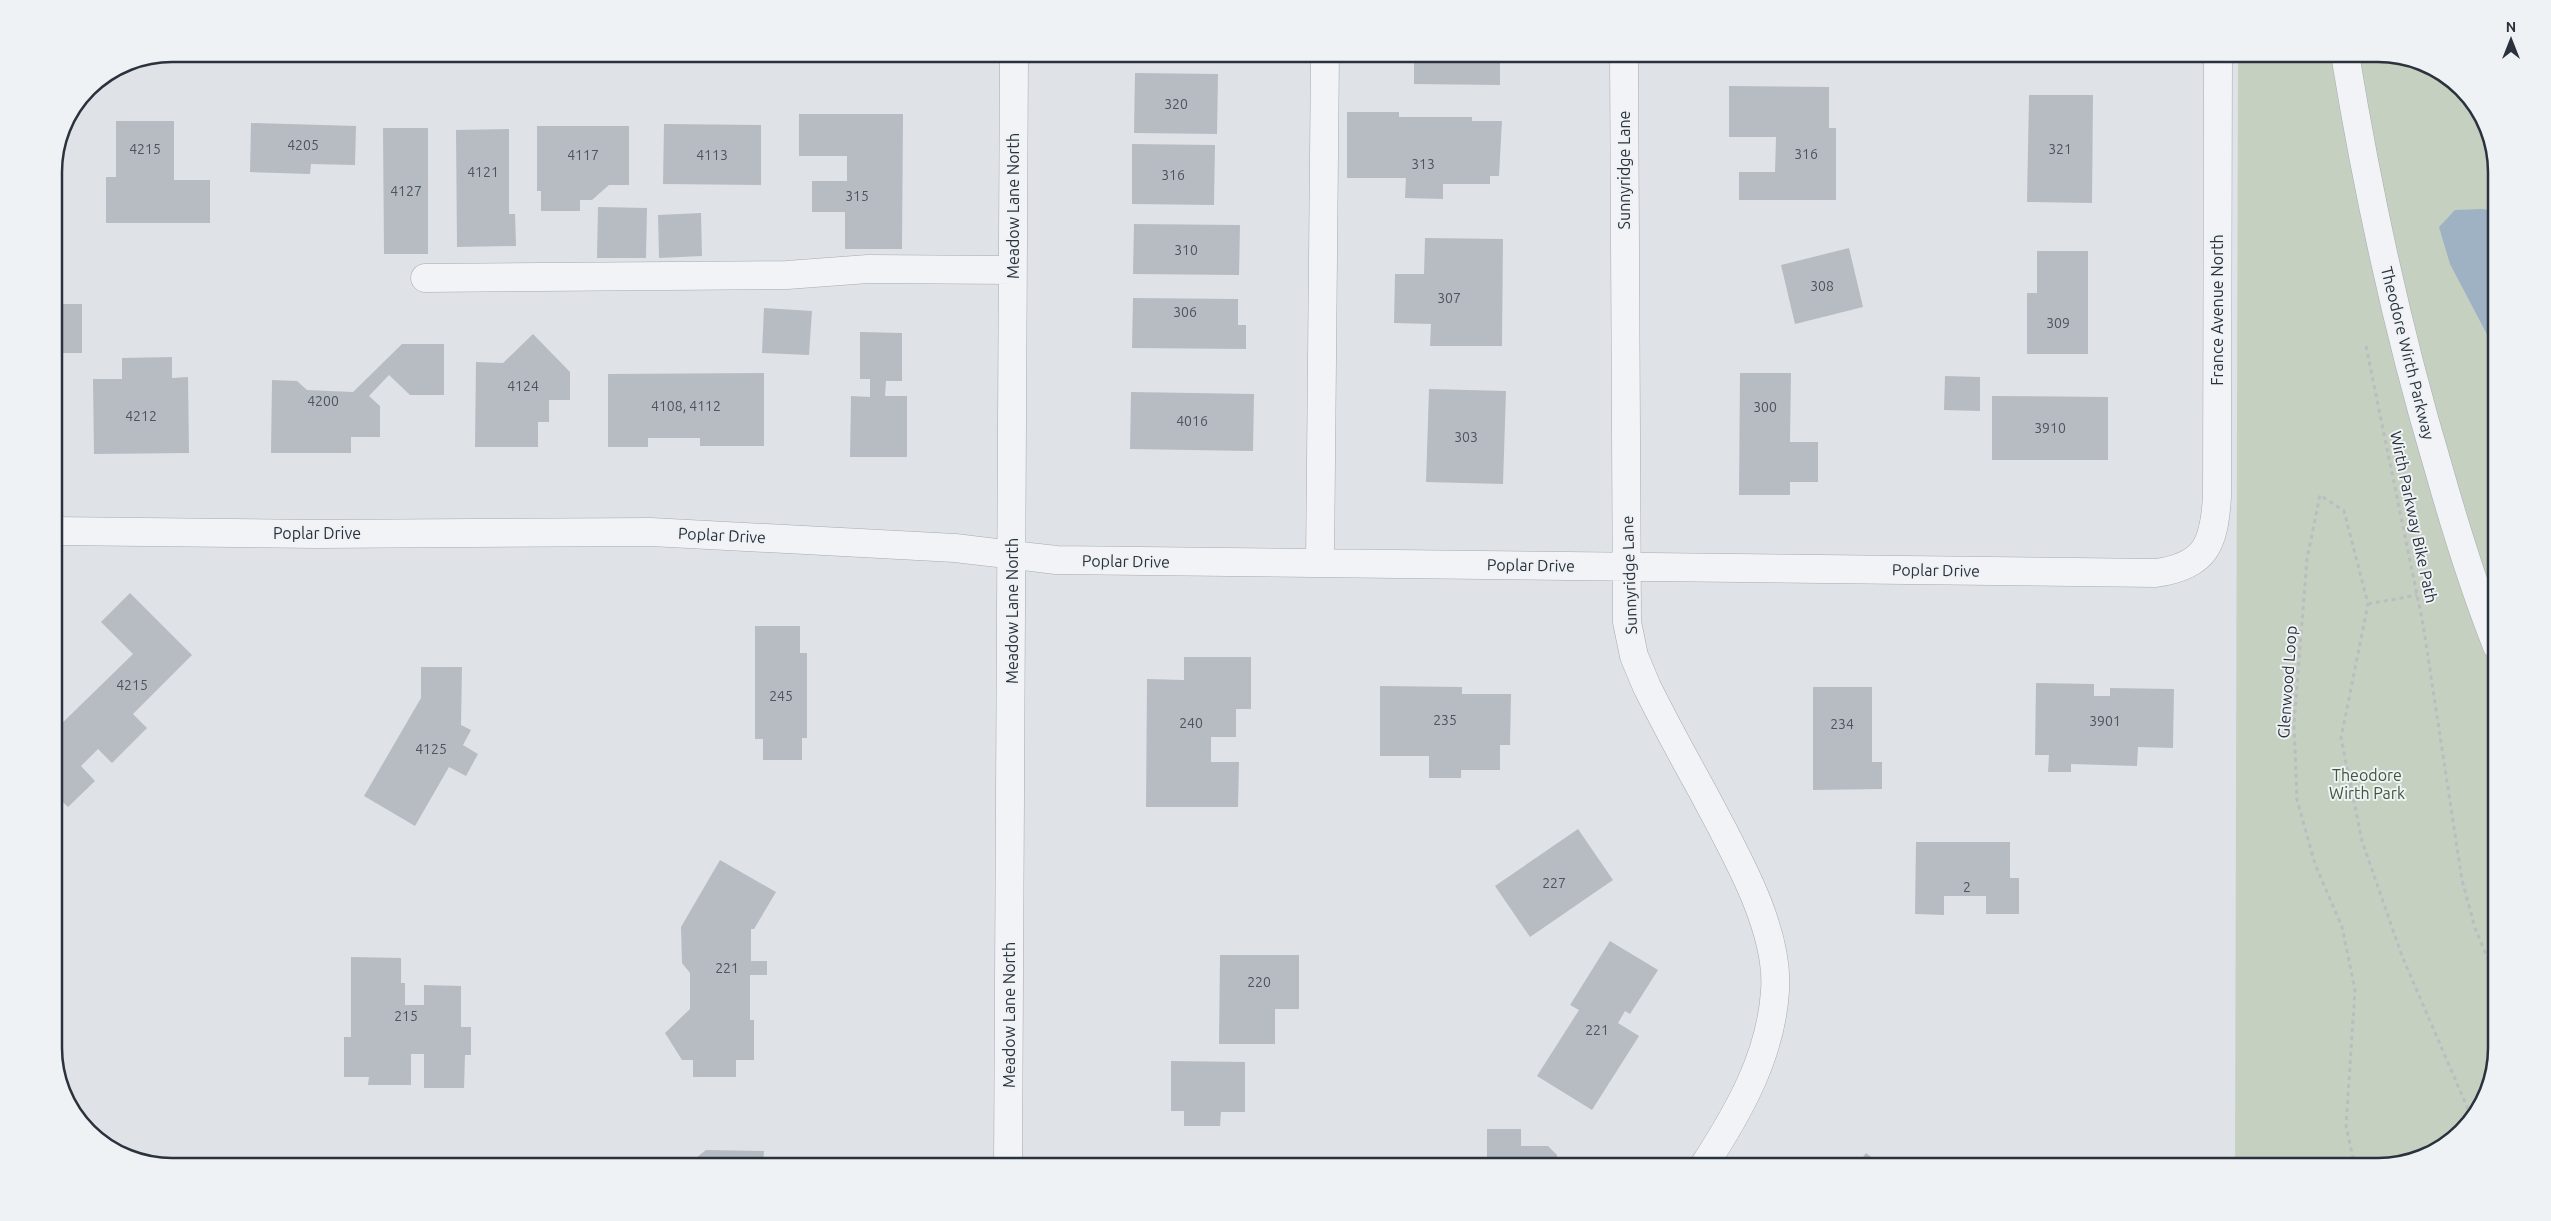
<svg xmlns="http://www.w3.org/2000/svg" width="2551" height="1221" font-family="Ubuntu,sans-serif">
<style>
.green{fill:#c6d0c1}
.water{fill:#9eb2c4}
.building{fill:#b7bcc3}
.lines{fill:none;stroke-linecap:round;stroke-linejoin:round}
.minor-casing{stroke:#a5aab1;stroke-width:29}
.path{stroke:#babdc2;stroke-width:3;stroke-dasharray:4 4;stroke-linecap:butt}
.minor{stroke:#f2f3f6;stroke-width:28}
.labels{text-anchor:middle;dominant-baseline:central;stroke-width:4;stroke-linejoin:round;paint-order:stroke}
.number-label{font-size:14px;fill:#4d545e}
.street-label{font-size:16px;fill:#2a323d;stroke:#eff2f5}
.park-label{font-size:16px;fill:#405739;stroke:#eff2f5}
.rim{fill:none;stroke:#2a323d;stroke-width:2.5}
</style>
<rect width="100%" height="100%" fill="#dfe3e7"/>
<!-- green -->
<path class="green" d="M2238 54H2379L2424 63 2477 106 2497 165V1049L2488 1094 2445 1147 2379 1167H2235Z"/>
<!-- water -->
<path class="water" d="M2482 209 2497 211V370L2491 342 2450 264 2439 227 2455 210Z"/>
<!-- building -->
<path class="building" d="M1378 54H1500V85L1414 84V59L1378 58Z
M1135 73 1218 74 1217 134 1134 133Z
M1729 86 1829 87V128H1836V200H1739V172H1775L1776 137H1729Z
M2029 95H2093L2092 203 2027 202Z
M1347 112H1399V117H1472V121H1502L1499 176H1490V184H1443V199L1405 198 1406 178H1347Z
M799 114H903L902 249H845V212H812V181H847V156H799Z
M116 121H174V180H210V223H106V177H116Z
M251 123 356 126 355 165 311 164 310 174 250 172Z
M664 124 761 125V185L663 184Z
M537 126H629V185H609L592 200H580V211H541V191H537Z
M383 128H428V254H384Z
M509 129V214H515L516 246 457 247 456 130Z
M1132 144 1215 145 1214 205 1132 204Z
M598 207 647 208 646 258H597Z
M701 213 702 256 659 258 658 215Z
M1134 224 1240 225 1239 275 1133 274Z
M1425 238 1503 239 1502 346H1430L1431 324 1394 323 1395 274H1424Z
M1849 248 1863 307 1795 324 1781 265Z
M2037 251H2088V354H2027V293H2037Z
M1133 298 1238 299V325H1246V349L1132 348Z
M54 304H82V353H54Z
M764 308 812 311 809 355 762 353Z
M860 332 902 333V381H886L885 396H907V457H850L851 396 870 397V379H860Z
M533 334 570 372V400H549V422H538V447H475L476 362 503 363Z
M402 344H444V395H410L389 375 369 396 380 406V437H351V453H271L272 380 297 381 307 390 353 392Z
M172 357V378L188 377 189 453 94 454 93 379H122V358Z
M764 373V446H700V438H648V447H608V374Z
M1740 373H1791L1790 442H1818V482H1790V495H1739Z
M1945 376 1980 377V411L1944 410Z
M1429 389 1506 391 1503 484 1426 482Z
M1131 392 1254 394 1253 451 1130 449Z
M1992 396 2108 397V460H1992Z
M130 593 192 655 133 714 147 728 112 763 98 749 81 766 95 781 68 807 54 794V731L133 654 101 622Z
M755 626H800V653H807V738H802V760H763V739H755Z
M1184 657H1251V709H1236V737H1211V762H1239L1238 807H1146L1147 679 1184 680Z
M421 667H462L461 725 471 730 463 745 478 754 466 776 449 767 415 826 364 796 421 698Z
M2036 683 2094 684V696H2110V688L2174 689 2173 748 2138 747 2137 766 2071 764V772H2048L2049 755H2035Z
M1380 686 1462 687V694H1511L1510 745H1500V770H1461V778H1429V756H1380Z
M1813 687H1872V762H1882V789L1813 790Z
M1578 829 1613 880 1530 937 1495 886Z
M1916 842H2010V878H2019V914H1986V896H1944V915L1915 914Z
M720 860 776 892 754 929H751V961H767V975H750V1020H754V1060H736V1077H693V1060H682L665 1033 690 1009V973L682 963 681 927Z
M1610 941 1658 970 1630 1014 1625 1011 1618 1023 1639 1036 1592 1110 1537 1076 1579 1010 1570 1005Z
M1220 955H1299V1009H1275V1044H1219Z
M351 957 401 958V983H405V1005H424V985L461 986V1027H471V1055H465L464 1088H424V1054H411V1085H368L369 1077H344V1037H351Z
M1171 1061 1245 1062V1112H1221L1220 1126H1184V1111H1171Z
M1487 1129H1521V1146H1548L1557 1155V1167H1487Z
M706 1150 764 1151 763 1167H628V1164L687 1165Z
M1866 1153 1875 1160 1893 1159V1167H1843L1842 1163 1860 1161Z"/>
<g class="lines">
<!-- minor casing -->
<g class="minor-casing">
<path id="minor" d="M1624 54 1627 622 1634 656 1647 687C1665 723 1684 758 1704 794 1732 848 1780 928 1775 991 1771 1056 1738 1113 1703 1167
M2345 54C2368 194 2398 333 2439 470 2456 530 2474 588 2497 646
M425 278 787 275 868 269 1013 270
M54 531 316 534 651 532 955 548 1056 560 2156 573C2206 566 2214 544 2217 497L2218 54
M1320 563 1325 54
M1008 1167 1014 54"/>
</g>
<!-- path -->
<path class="path" d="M2366 346 2423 624 2462 880 2475 928 2497 981
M2368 604 2417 595
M2355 1167 2346 1126 2355 990 2342 927 2315 864 2297 800 2294 724 2307 559 2320 495 2344 511 2368 604 2341 738 2362 841 2402 956 2471 1116"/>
<!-- minor -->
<use href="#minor" class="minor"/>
</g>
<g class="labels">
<!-- number labels -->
<g class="number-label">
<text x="1176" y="104">320</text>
<text x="303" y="145">4205</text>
<text x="145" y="149">4215</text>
<text x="2060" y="149">321</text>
<text x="1806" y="154">316</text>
<text x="583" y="155">4117</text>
<text x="712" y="155">4113</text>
<text x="1423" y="164">313</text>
<text x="483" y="172">4121</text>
<text x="1173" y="175">316</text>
<text x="406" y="191">4127</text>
<text x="857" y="196">315</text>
<text x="1186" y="250">310</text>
<text x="1822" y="286">308</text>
<text x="1449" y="298">307</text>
<text x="1185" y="312">306</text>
<text x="2058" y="323">309</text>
<text x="523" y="386">4124</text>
<text x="323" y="401">4200</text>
<text x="686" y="406">4108, 4112</text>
<text x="1765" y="407">300</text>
<text x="141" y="416">4212</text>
<text x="1192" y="421">4016</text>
<text x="2050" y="428">3910</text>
<text x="1466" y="437">303</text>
<text x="132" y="685">4215</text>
<text x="781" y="696">245</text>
<text x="1445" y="720">235</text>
<text x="2105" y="721">3901</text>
<text x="1191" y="723">240</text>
<text x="1842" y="724">234</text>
<text x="431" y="749">4125</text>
<text x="1554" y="883">227</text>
<text x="1967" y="887">2</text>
<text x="727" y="968">221</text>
<text x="1259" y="982">220</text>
<text x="406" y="1016">215</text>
<text x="1597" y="1030">221</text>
</g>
<!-- street labels -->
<g class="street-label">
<text transform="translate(1624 170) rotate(-90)">Sunnyridge Lane</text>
<text transform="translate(1013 206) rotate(-90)">Meadow Lane North</text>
<text transform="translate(2217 310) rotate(-90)">France Avenue North</text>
<text transform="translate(2408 353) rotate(76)">Theodore Wirth Parkway</text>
<text transform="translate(2414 517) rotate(78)">Wirth Parkway Bike Path</text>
<text x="317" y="533">Poplar Drive</text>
<text transform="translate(722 535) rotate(3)">Poplar Drive</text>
<text transform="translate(1126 561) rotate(1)">Poplar Drive</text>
<text transform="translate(1531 565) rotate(1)">Poplar Drive</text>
<text transform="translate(1936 570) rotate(1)">Poplar Drive</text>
<text transform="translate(1629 575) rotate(-92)">Sunnyridge Lane</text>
<text transform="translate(1012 611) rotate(-90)">Meadow Lane North</text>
<text transform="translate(2287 682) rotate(-86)">Glenwood Loop</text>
<text transform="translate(1009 1015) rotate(-90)">Meadow Lane North</text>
</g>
<!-- park labels -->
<g class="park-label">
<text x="2367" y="775">Theodore<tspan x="2367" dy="18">Wirth Park</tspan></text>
</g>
</g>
<!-- crop -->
<path d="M0 0H2551V1221H0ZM172 62H2378A110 110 0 0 1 2488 172V1048A110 110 0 0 1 2378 1158H172A110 110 0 0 1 62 1048V172A110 110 0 0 1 172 62Z" fill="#eff2f5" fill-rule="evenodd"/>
<path class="rim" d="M172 62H2378A110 110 0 0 1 2488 172V1048A110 110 0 0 1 2378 1158H172A110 110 0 0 1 62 1048V172A110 110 0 0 1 172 62Z"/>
<!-- north arrow -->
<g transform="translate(2511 40)" stroke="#eff2f5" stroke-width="4" paint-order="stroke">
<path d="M0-4L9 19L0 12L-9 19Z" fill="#2a323d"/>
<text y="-8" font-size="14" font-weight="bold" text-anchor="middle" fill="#2a323d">N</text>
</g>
</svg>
